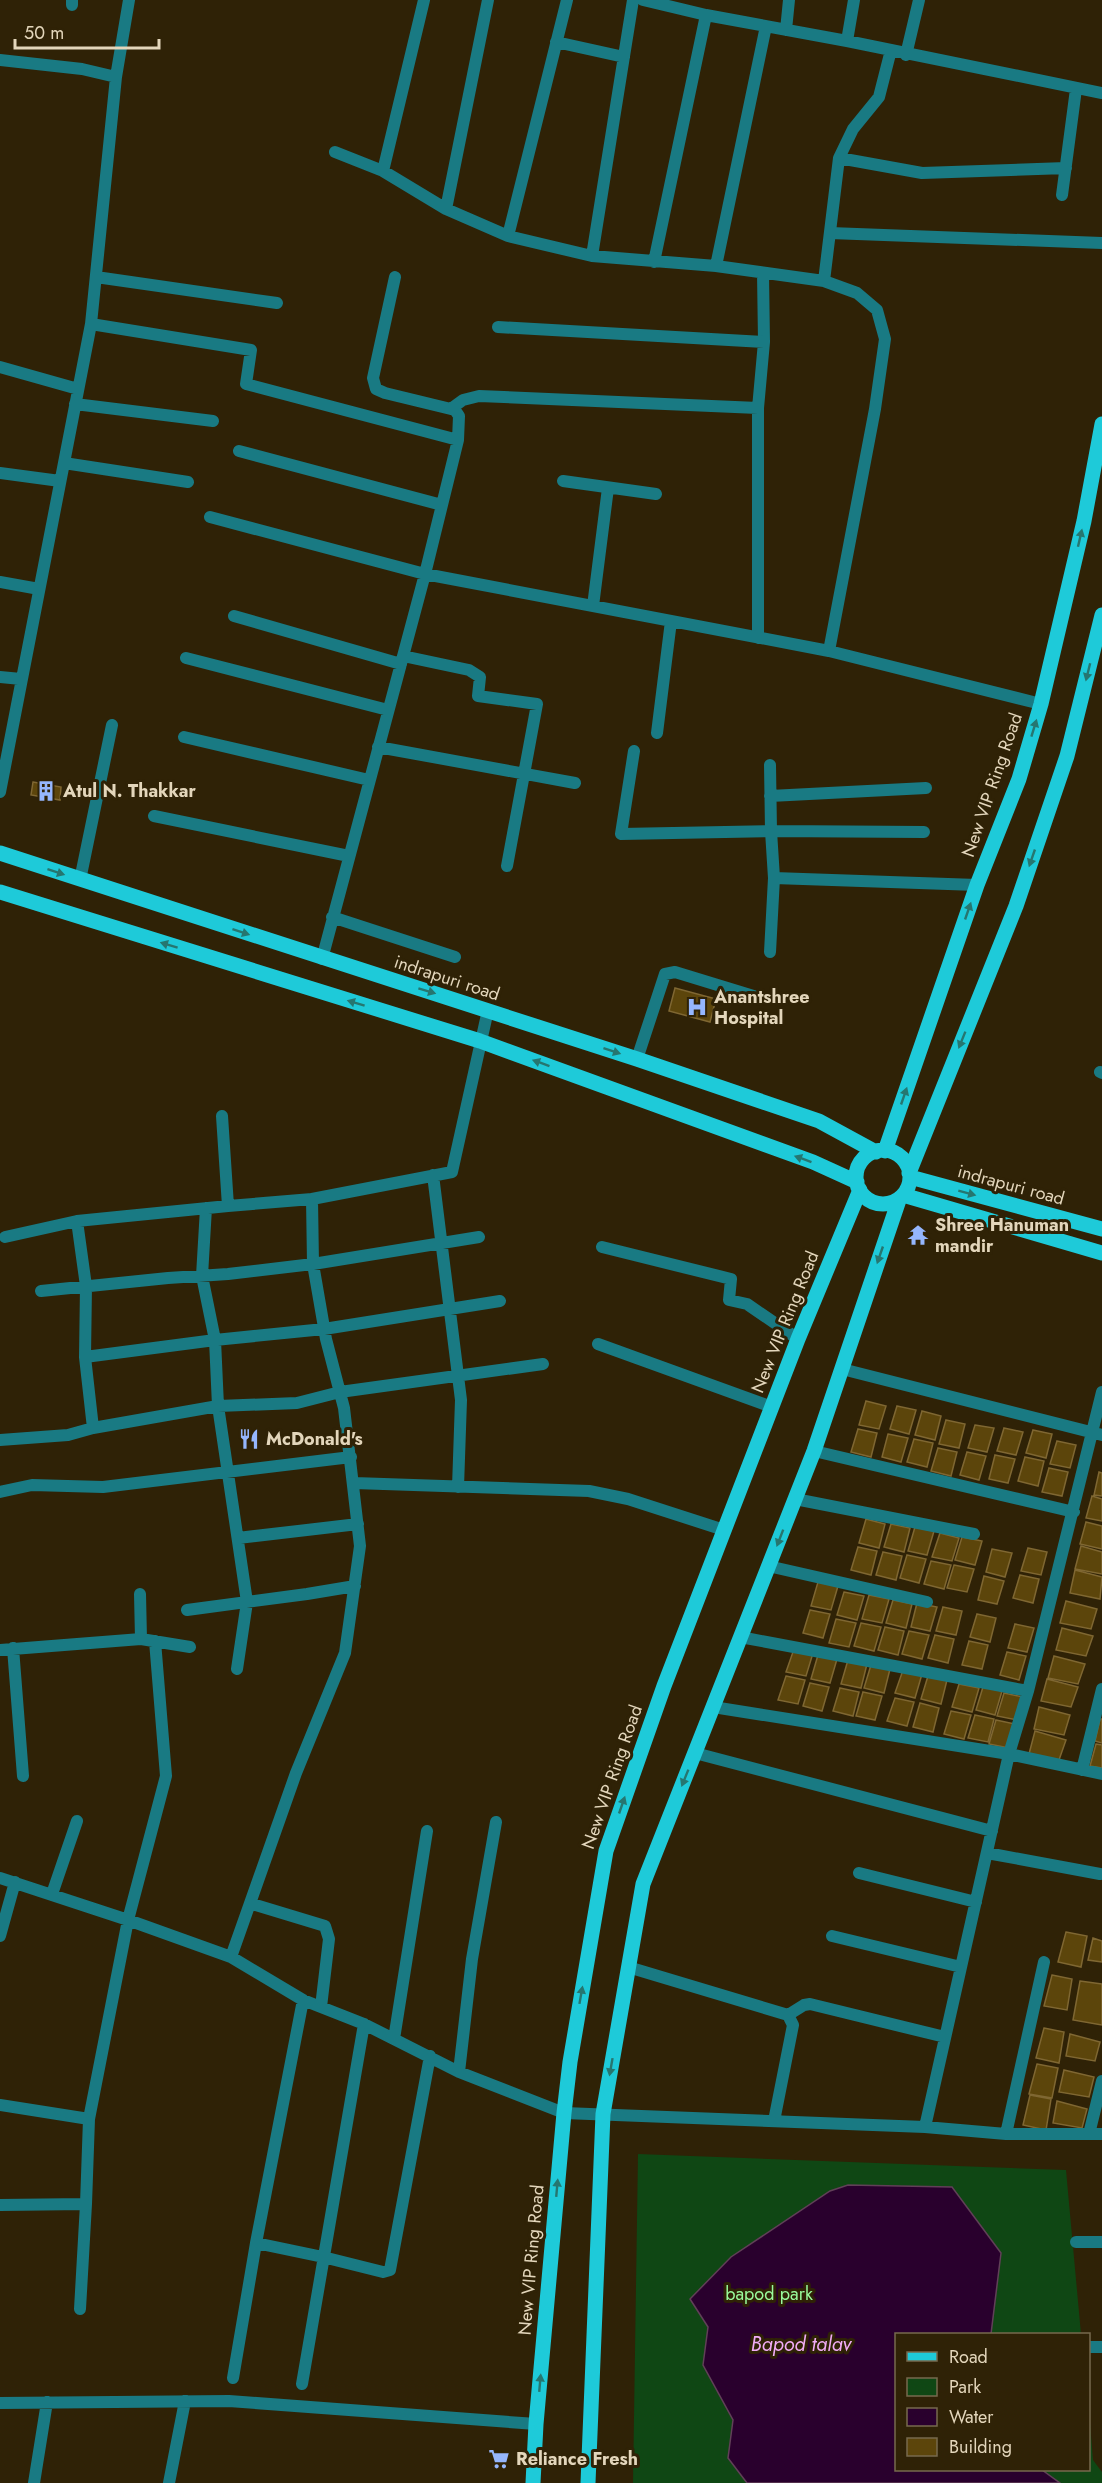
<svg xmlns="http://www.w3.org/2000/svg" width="1102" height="2483" font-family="Jost,sans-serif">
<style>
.green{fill:#0f4714}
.water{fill:#29002d;stroke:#614058;stroke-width:1.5}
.building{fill:#5c450b;stroke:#7f6732;stroke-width:1.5}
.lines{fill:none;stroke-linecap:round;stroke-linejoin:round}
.street{stroke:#197a83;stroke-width:12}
.primary{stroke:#1ecad9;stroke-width:15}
.oneway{fill:#267670}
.labels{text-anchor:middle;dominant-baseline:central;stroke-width:6;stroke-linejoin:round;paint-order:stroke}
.street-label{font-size:18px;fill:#e3d6bb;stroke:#2f2206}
.poi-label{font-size:18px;font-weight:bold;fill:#e3d6bb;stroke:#2f2206;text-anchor:start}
.park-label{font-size:18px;fill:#9afb9c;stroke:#2f2206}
.water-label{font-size:20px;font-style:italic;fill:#f1acf6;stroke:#2f2206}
</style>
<rect width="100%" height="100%" fill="#2f2206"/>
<!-- green -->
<path class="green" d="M638 2154 1066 2170 1081 2334H896V2470H1088L1089 2411 1093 2460 1102 2472V2483H633Z"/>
<!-- water -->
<path class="water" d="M848 2185 952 2187 1001 2253 991 2334H896V2470H1042L1060 2483H747L728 2458 733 2420 703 2365 708 2327 690 2299 731 2257 830 2191Z"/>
<!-- building -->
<path class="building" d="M33 782 61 787 60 800 31 795Z
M675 988 716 999 710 1022 669 1011Z
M866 1401 886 1406 879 1429 859 1425Z
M897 1406 916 1410 909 1434 890 1429Z
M922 1411 941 1416 935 1440 915 1435Z
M946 1420 965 1424 959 1448 939 1444Z
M975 1425 994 1428 987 1452 968 1448Z
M1004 1428 1023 1432 1016 1455 997 1451Z
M858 1429 877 1433 871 1457 851 1452Z
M1033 1430 1052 1434 1046 1458 1026 1453Z
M888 1434 908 1438 901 1462 882 1457Z
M914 1439 933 1443 927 1467 907 1462Z
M1057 1441 1076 1445 1070 1468 1050 1464Z
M938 1448 957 1452 951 1476 931 1471Z
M967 1452 986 1456 979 1480 960 1475Z
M995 1455 1015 1459 1008 1483 989 1479Z
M1025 1457 1044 1461 1038 1486 1018 1481Z
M1049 1468 1068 1472 1062 1496 1042 1492Z
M1099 1472 1102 1473V1496L1094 1495Z
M1092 1496 1102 1499V1521L1086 1518Z
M866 1519 885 1524 879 1548 859 1543Z
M1086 1522 1102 1526V1549L1080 1544Z
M891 1524 910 1528 904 1552 884 1547Z
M915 1527 934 1531 927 1555 908 1551Z
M940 1533 959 1538 952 1561 932 1557Z
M962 1537 982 1541 975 1565 955 1560Z
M1081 1546 1102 1552V1574L1075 1569Z
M858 1547 877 1551 871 1575 851 1570Z
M1028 1548 1047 1552 1041 1575 1021 1571Z
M992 1549 1012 1553 1005 1577 986 1572Z
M883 1552 902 1556 896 1580 876 1575Z
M907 1555 926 1559 919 1583 900 1578Z
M931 1561 951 1565 944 1589 924 1584Z
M954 1565 974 1569 967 1592 947 1588Z
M1075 1570 1102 1577 1100 1599 1070 1593Z
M1020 1575 1039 1579 1033 1603 1013 1598Z
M984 1576 1004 1581 997 1604 978 1600Z
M818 1582 838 1586 831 1610 811 1606Z
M844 1592 864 1596 857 1620 837 1615Z
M869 1595 889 1599 882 1623 862 1619Z
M893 1600 912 1604 906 1628 886 1623Z
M1066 1601 1097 1609 1091 1629 1060 1623Z
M917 1603 937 1607 930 1631 911 1627Z
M943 1607 962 1611 956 1635 936 1631Z
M810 1610 830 1614 823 1638 803 1633Z
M977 1614 996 1618 990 1642 970 1637Z
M836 1619 856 1623 849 1647 829 1643Z
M861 1623 881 1627 874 1651 854 1646Z
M1015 1624 1034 1628 1027 1652 1008 1648Z
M885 1627 904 1631 898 1655 878 1650Z
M1062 1628 1093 1636 1086 1656 1056 1650Z
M909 1631 929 1635 922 1659 902 1654Z
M935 1635 954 1639 948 1663 928 1658Z
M969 1641 988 1645 982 1669 962 1665Z
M794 1649 813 1653 806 1676 786 1672Z
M1007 1652 1026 1656 1019 1680 1000 1675Z
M818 1655 837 1659 830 1683 811 1679Z
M1054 1656 1085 1664 1078 1684 1048 1678Z
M848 1660 867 1664 861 1688 841 1684Z
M871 1665 890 1669 884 1693 864 1688Z
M903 1670 922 1674 915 1698 895 1693Z
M786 1676 805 1680 798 1704 778 1700Z
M928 1676 947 1680 941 1704 921 1699Z
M1047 1679 1078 1687 1071 1707 1041 1701Z
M810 1683 829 1687 822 1711 803 1706Z
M959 1684 979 1688 972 1712 952 1707Z
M983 1687 1002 1691 995 1715 976 1710Z
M840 1688 859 1692 853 1716 833 1711Z
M863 1692 882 1696 875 1720 856 1716Z
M1004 1693 1023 1697 1017 1720 997 1716Z
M895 1698 914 1702 907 1726 887 1721Z
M920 1703 939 1708 933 1732 913 1727Z
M1039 1707 1070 1715 1064 1735 1034 1729Z
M951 1711 971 1715 964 1739 944 1734Z
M975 1715 994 1719 988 1742 968 1738Z
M1100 1719H1102V1743L1095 1741Z
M996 1720 1015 1724 1009 1748 989 1744Z
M1035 1731 1066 1740 1059 1760 1029 1754Z
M1096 1744 1102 1745V1768L1090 1766Z
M1066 1932 1087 1936 1081 1967 1058 1962Z
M1093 1938 1102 1941V1962L1088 1960Z
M1052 1975 1072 1979 1067 2010 1044 2006Z
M1080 1981 1102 1984V2025L1073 2020Z
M1044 2028 1064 2032 1059 2063 1036 2058Z
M1070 2034 1100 2042 1095 2061 1066 2056Z
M1037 2064 1058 2068 1052 2098 1029 2094Z
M1064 2070 1094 2077 1089 2097 1059 2092Z
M1030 2095 1051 2099 1046 2130 1023 2125Z
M1057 2101 1087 2109 1082 2128 1053 2123Z"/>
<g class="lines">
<!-- street -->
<path class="street" d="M643 0 706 15 847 41 1102 93
M72 5V0
M786 30 789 0
M847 41 854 0
M556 42 624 57
M906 55 919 0
M0 60 82 69 116 77
M335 152 383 171 446 209 508 236 592 256 716 266 824 281 857 293 877 310 885 339 875 409 829 651
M839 158 922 173 1066 168
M383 171 424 0
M1062 195 1076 89
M446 209 488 0
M830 233 1102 243
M508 236 567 0
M592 256 633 0
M654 262 706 15
M716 266 766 26
M763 273 764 342
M96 277 277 303
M824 281 839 158 853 129 879 97 891 50
M91 324 251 350 246 384 458 440
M498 327 764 342 758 408
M0 367 78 389
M75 404 213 421
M452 408 463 400 479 396 758 408V638
M239 451 442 505
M64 463 188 482
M0 473 60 481
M563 481 656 494
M210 517 425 574 829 651 1041 704
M0 582 39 589
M593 606 608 488
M234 616 401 664
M403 656 469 670 480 677 478 696 537 704 507 866
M186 658 388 710
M0 677 21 679
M657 733 671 621
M184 737 369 780
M378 747 575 783
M634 751 621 834 771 831 774 878 977 885
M770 765 771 831 924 832
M0 792 91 324 116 77 129 0
M770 796 926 788
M154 816 349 856
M80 880 112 725
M332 917 455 957
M770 952 774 878
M322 959 425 574 458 440 459 416 455 410 385 393 376 389 373 378 395 277
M637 1059 665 974 675 972 760 998
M1100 1072 1102 1073
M222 1116 228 1206 312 1199 313 1264 326 1339 344 1408 360 1546 345 1653 296 1773 231 1957
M433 1175 461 1400 458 1487
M312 1199 452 1172 488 1010
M206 1208 202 1276 215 1340 324 1329 500 1301
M77 1221 86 1286 85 1357 93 1428 218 1406 215 1340 85 1357
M5 1237 77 1221 228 1206
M602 1247 731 1279 729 1300 747 1304 798 1339
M41 1291 168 1278 228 1274 313 1264 479 1237
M598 1344 772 1407
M842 1369 1102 1435
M0 1440 68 1435 93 1428
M814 1451 1074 1512
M354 1483 589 1491 628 1499 724 1530
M0 1492 32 1485 103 1487 351 1457
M795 1499 974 1534
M238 1538 358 1524
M768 1566 927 1602
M140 1594 141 1639
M187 1610 307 1594 355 1586
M740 1637 1028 1691
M13 1648 23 1776
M0 1650 141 1639 190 1647
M237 1669 247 1602 218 1406 297 1403 340 1392 543 1364
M713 1707 1009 1754 1102 1774
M695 1753 992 1831
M1082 1770 1102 1689
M987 1853 1100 1874
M859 1873 976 1902
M0 1878 128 1920 231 1957 303 2000 364 2024 459 2072 564 2113 925 2127 1006 2134H1102
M52 1894 77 1821
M252 1904 325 1926 329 1939 321 2007
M0 1936 15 1882
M832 1936 961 1967
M628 1967 788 2015 793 2025 774 2121
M303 2000 256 2243 323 2257 383 2272 390 2270 430 2056
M788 2015 804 2005 810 2004 945 2037
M394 2039 427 1831
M459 2072 472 1959 496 1822
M0 2105 89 2119 86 2204 0 2205
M89 2119 128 1920 166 1776 155 1641
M925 2127 1009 1754 1028 1691 1102 1392
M1006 2134 1044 1962
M1089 2134 1102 2081
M1076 2242H1102
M80 2309 86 2204
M1088 2347H1102
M233 2378 256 2243
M302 2384 364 2024
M0 2403 229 2401 536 2424
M34 2483 47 2402
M169 2483 185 2401"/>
<!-- primary -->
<path class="primary" d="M0 853 637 1059 819 1121 876 1152
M0 892 480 1041 813 1162 857 1182
M856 1177a27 27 0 1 1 54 0a27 27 0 1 1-54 0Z
M885 1151 977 885 1019 779 1041 704 1084 521 1102 424
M909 1173 1016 906 1067 756 1102 615
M910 1177 1102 1229
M903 1195 1102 1253
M533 2483 536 2424 564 2113 570 2062 606 1851 664 1686 798 1339 860 1190
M588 2483 603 2114 643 1884 814 1451 899 1200"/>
</g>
<!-- one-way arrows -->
<defs><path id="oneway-solid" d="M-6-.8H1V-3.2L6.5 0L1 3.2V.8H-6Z" transform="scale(1.5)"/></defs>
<g class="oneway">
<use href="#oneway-solid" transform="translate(1080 538) rotate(-77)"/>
<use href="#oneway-solid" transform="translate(1088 672) rotate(104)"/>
<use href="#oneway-solid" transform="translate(1034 728) rotate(-73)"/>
<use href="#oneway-solid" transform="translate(1032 858) rotate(109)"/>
<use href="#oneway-solid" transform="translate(56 872) rotate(18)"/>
<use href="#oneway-solid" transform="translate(968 911) rotate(-71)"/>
<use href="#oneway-solid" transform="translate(241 932) rotate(18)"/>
<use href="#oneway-solid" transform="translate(169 945) rotate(-163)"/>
<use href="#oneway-solid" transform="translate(427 991) rotate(17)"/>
<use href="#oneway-solid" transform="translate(356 1003) rotate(-163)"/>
<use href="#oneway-solid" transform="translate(962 1040) rotate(112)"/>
<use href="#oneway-solid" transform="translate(612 1051) rotate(18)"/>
<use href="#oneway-solid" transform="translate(541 1063) rotate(-160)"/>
<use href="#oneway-solid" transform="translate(904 1096) rotate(-71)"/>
<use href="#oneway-solid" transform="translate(803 1159) rotate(-160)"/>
<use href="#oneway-solid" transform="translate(967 1193) rotate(15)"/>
<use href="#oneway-solid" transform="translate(880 1255) rotate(109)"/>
<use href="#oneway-solid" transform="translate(780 1538) rotate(111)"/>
<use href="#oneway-solid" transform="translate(685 1778) rotate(112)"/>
<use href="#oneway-solid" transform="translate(622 1805) rotate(-71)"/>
<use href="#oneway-solid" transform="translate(581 1995) rotate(-80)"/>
<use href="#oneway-solid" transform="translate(611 2067) rotate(100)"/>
<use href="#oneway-solid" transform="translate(557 2188) rotate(-85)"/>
<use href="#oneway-solid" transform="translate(540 2383) rotate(-85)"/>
</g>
<!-- icons -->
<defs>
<g id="building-bare" transform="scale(1.62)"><path d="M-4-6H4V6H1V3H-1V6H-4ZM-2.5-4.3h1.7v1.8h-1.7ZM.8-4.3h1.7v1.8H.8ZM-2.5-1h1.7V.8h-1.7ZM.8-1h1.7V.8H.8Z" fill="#95b6fd" stroke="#2f2206" stroke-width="2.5" paint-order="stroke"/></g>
<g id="hospital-bare" transform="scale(1.62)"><path d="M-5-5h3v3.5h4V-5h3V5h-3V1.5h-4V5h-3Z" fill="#95b6fd" stroke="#2f2206" stroke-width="2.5" paint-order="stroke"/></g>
<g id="temple-bare" transform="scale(1.62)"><path d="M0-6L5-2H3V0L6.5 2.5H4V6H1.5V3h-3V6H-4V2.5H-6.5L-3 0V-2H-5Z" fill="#95b6fd" stroke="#2f2206" stroke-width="2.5" paint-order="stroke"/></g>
<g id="restaurant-bare" transform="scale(1.62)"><path d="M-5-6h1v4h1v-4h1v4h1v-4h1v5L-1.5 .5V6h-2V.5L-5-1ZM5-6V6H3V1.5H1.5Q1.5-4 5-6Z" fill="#95b6fd" stroke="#2f2206" stroke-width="2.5" paint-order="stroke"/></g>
<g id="supermarket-bare" transform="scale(1.62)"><path d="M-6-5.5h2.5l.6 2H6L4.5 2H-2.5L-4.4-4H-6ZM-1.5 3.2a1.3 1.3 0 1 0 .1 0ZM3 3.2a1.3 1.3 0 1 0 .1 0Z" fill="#95b6fd" stroke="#2f2206" stroke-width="2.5" paint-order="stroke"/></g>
</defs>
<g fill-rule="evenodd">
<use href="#building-bare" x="46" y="791"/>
<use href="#hospital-bare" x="697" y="1007"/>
<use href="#temple-bare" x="918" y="1235"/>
<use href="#restaurant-bare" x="249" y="1439"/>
<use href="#supermarket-bare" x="499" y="2459"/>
</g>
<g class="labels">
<!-- street labels -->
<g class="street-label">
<text transform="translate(992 785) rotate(-71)">New VIP Ring Road</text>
<text transform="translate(447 978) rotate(18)">indrapuri road</text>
<text transform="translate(1011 1185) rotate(15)">indrapuri road</text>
<text transform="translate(785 1322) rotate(-68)">New VIP Ring Road</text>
<text transform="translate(612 1777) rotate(-71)">New VIP Ring Road</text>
<text transform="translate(531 2260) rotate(-85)">New VIP Ring Road</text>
</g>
<!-- poi labels -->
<g class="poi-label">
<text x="63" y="791">Atul N. Thakkar</text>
<text x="714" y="997">Anantshree<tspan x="714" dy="21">Hospital</tspan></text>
<text x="935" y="1225">Shree Hanuman<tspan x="935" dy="21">mandir</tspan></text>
<text x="266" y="1439">McDonald's</text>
<text x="516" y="2459">Reliance Fresh</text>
</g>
<!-- park labels -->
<g class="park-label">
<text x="769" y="2294">bapod park</text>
</g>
<!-- water labels -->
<g class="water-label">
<text x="801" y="2344">Bapod talav</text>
</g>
</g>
<!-- legend -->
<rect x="895" y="2333" width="195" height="138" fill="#2f2206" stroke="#776a4e" stroke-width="1.5"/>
<rect x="907" y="2352" width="30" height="9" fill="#1ecad9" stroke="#776a4e" stroke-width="1.5"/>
<text x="949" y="2363" font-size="18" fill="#e3d6bb">Road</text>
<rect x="907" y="2378" width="30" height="18" fill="#0f4714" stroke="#776a4e" stroke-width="1.5"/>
<text x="949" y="2393" font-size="18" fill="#e3d6bb">Park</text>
<rect x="907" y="2408" width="30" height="18" fill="#29002d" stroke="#776a4e" stroke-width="1.5"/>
<text x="949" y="2423" font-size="18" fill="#e3d6bb">Water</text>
<rect x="907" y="2438" width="30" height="18" fill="#5c450b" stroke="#776a4e" stroke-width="1.5"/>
<text x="949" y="2453" font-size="18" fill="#e3d6bb">Building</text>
<!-- scale -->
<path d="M15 39v9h144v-9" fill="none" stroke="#e3d6bb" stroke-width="3"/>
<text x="24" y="39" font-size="18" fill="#e3d6bb" stroke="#2f2206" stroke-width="4.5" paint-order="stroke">50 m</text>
</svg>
